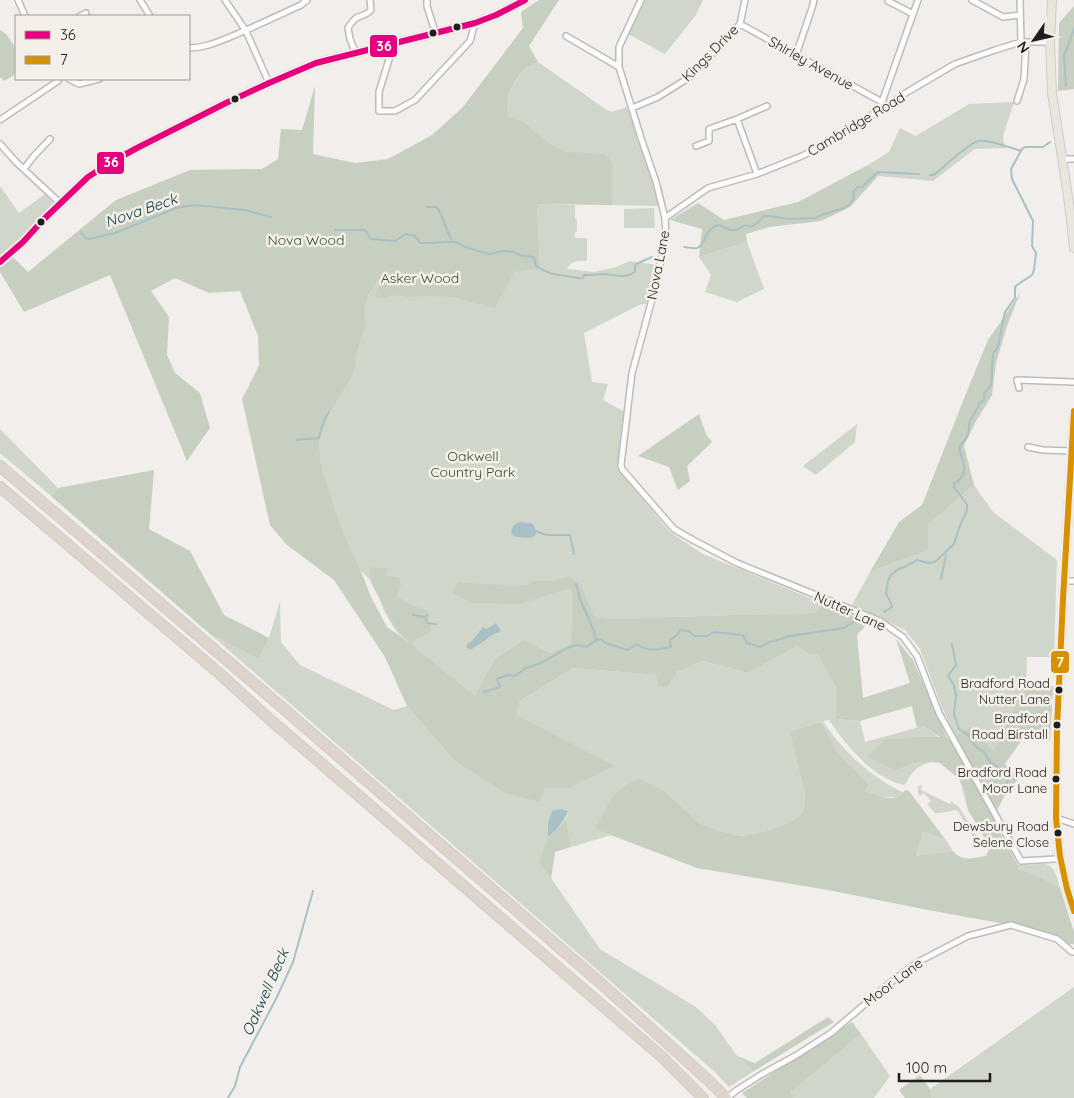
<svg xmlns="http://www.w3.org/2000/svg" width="1074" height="1098" font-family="Quicksand,sans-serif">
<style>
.green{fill:#d0d7ca}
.forest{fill:#c6cfc0}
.water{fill:#a8c0c6}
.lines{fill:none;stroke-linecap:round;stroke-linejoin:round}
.stream{stroke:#a8c0c6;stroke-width:2}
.street-casing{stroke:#bebcba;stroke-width:8}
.secondary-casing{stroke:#bebcba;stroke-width:10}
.primary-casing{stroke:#ceccca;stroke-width:10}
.highway-casing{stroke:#ceccca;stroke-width:12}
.street{stroke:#fdfcfc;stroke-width:5}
.secondary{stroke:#f3f1ee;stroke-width:8}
.primary{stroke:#e9e5df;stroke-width:8}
.highway{stroke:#ddd4cb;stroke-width:10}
.bus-1-casing{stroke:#f4efe8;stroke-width:10}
.bus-2-casing{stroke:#f4efe8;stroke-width:10}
.bus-1{stroke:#e5007d;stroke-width:6}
.bus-2{stroke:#d79204;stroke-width:6}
.bus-dot{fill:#201e1c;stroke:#f4efe8;stroke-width:2}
.labels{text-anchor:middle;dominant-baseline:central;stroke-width:5;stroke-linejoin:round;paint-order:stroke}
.bus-label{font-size:13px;fill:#201e1c;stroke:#f4efe8;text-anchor:end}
.street-label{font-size:14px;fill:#201e1c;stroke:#f4efe8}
.park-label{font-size:14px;fill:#345029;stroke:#f4efe8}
.water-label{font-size:15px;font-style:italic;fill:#003a44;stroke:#f4efe8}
.line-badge{stroke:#f4efe8;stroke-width:2}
.badge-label{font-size:14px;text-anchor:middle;font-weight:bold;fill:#fff}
</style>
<rect width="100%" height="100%" fill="#f1eeeb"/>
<!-- green -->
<path class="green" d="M645 0H703L696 15 665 54 628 34Z
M538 62 607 110 612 112 627 107 650 173 658 206 612 205V164L610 158 567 152 549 143 523 121 507 118C507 112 507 107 507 101 510 87 523 66 538 62Z
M1014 102 1003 136 1005 148 975 149 933 181 878 176 868 165 889 152 900 128 916 136 969 104Z
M0 186 19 213 45 194 54 204 6 253 0 258Z
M537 204 575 205V219H577V232H575V238H587V261C577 261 572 260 567 269L594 272 616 267 630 261 658 265 646 304H641L584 333 592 382 608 384 603 400 625 412 617 468 670 532 703 554 822 603 815 613 731 615 611 619 594 618 571 643 551 653 524 640 495 658 475 697 410 645 396 631 384 611 375 585 361 571 341 527 321 464 319 443 327 414 356 365 357 352 366 327 365 307 375 276 540 267Z
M654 208 655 228H624V209Z
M747 242 764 289 737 302 705 292 711 275 699 257Z
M857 424 855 442 816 475 803 466Z
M0 429 58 488 51 496 0 453Z
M974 485 993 512 1057 560 1054 657H1027L1026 686 993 752 971 726 955 735 941 705 920 649 905 630 852 605 870 572 928 550V525Z
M280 601 281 642 300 665 394 710 407 706 454 760 541 802 545 788 567 789 614 766 517 715 520 701 573 668 657 675 677 672 703 661 748 673 797 646 809 654H817L839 690 836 719 860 721 865 742 923 726 940 738 920 737 895 771 910 764 932 762C916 766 913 771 905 785 875 781 845 744 829 720L823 721C843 752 871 777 904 793L898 797H881L868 819 851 766 840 755 821 722 790 731 798 769 805 791 804 810 796 819 767 831 742 836 723 832 699 823 667 793 596 829 611 835 571 847 566 818 568 811 548 823V838L540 862 600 949 696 1007 715 1025 737 1056 754 1071 729 1087 715 1072 210 634 259 659 269 638Z
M920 785 922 786 921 790 950 804 951 801 960 808 979 841 978 846 975 850 972 847 977 844 958 811 956 810 941 813H935L927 804 931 801 924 793 920 796 918 793V787Z
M923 832 945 839 953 851 916 856Z
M1045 864C1056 866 1057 879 1060 888L1040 877 1018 869V865Z
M1074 987V1098H931L930 1089Z
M861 1034 890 1076 874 1098H793L791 1092Z"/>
<!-- forest -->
<path class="forest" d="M539 0H559L529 46 538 62C523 66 510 86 507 101 507 106 507 112 507 117L513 118 523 121 549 143 567 152 604 154 610 158 612 164V205L537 204 540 268 514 272 495 308 453 297 425 296 408 297 397 295 380 298 375 296 381 281 388 279H378L369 294 365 307 366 327 357 352 356 365 351 378 328 415 319 443 321 464 341 527 361 571 371 597 387 627 403 638 475 696 495 658 524 640 551 653 571 643 573 614 572 588 519 604 472 603 452 593 458 582 514 586 528 585 534 581H553L569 576 581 586 594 617 611 619 731 615 815 613 822 603 869 622 857 635 863 698 910 683 896 639 913 660 947 738H951L971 726 993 751 1026 686H1053L1050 741 1029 730 1005 764 1018 779 1004 797 997 810 1001 835 1018 865V869L1040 877 1060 888 1074 932V944L1065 945 1057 939 1011 925 928 910 828 890 697 868 595 829C607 807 613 788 639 779L667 793 699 823 723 832 742 836 767 831 796 819 804 810 805 791 798 769 790 731 821 722 840 755 869 785 864 791C876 795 898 805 905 790L909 791 945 839 923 832 916 856 953 851C962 862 973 858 986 856L990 847 968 810 962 786 959 779 940 763 932 762 910 764 895 771 867 757 885 740 920 737H940L923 726 917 728 912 706 860 721 836 719 837 688 817 654H809L797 646 748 673 703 661 677 672 667 687 658 686 657 675 573 668 520 701 517 715 615 766 567 789 545 788 541 802 505 793 454 760 407 706 385 657 334 580 286 544 270 525 242 399 259 366 258 336 240 291 209 293 175 278 151 291 169 317 167 355 175 373 200 393 210 428 187 461 110 275 24 312 0 272V267L13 257 28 272 116 200 190 170 262 169 278 159 281 129 302 130 315 86 313 154 355 163 388 159 432 135 463 107 523 28 521 12Z
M1074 6V89L1058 91 1059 23Z
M0 30 7 35 16 49V71L14 75 4 81 0 77Z
M868 165 878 176 850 207 821 221 769 227 746 234 747 242 699 257 702 229 670 220 698 203 724 220 798 202Z
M1020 293 1007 326 996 363 992 395 975 423 964 446 974 485 928 525V550L870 572 899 522 922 505 965 396 988 340Z
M699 414 706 434 712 442 687 466 690 481 678 490 669 467 638 456Z
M154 470 149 529 190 551 224 615 269 638 259 659 210 634 51 496 58 488Z
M370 567 388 569 384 576 399 577 401 587 396 596 408 603 427 611 428 615 431 631 411 643 398 631 385 610 371 582Z
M566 818 571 847 555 852 551 879 539 862 548 838 562 824Z
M828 1017 834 1022 754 1071 737 1056 755 1063Z
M852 1022 861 1034 791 1092 793 1098H747L742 1093Z
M920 1075 930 1089 931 1098H905L899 1090Z"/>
<!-- water -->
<path class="water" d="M519 522 532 523C545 541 525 539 513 536L511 532 513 526Z
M496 623 501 631 494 634 472 649H469L466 647 467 644 471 642 483 627 487 629Z
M560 809 568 811C564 823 556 830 548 838V823L552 811Z"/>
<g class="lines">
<!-- stream -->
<path class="stream" d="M1066 86 1064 56 1074 29
M930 175H934C944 167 967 144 978 141 987 139 1012 148 1021 151
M427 207H436L439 210 452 242
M335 230H365L371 239 395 241 406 234 415 236 420 243H432L445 242H456L465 247 489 254 502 251 514 252 522 256 534 257 536 266C550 275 555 274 571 277 576 277 578 279 583 278L584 275C591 275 599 274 606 274 618 275 623 279 635 272V265L636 264 652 257
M81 232 85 238 89 239 115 233 176 208 194 205 245 210 271 217
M684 247C688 247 693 249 697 248 706 245 704 231 715 226 721 224 724 227 730 230 732 230 734 230 736 230 743 228 742 223 751 227 756 224 761 221 764 216H769L788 219 816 218 821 215 844 208 850 204 854 198 853 192 858 187H862L878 172 919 174
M296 440 319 438C321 429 324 419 329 412
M536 531 546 535H570L574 554
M941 579 946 555
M576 584 580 599 594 631 596 640
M884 612 892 607 891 603 886 594 888 581 891 575 898 569 905 567 917 560 928 563 935 562 954 544 959 528 967 510V505L963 499 954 487V484C956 482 958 481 960 479 971 467 957 455 960 446 962 442 966 440 967 436 970 431 968 426 970 421 973 415 977 411 979 404L984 400V393L991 385 993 354 998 347 1005 312 1015 298V287L1017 285 1032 275 1034 270 1036 253 1032 246 1033 221 1012 179 1011 169 1022 149 1025 147H1043L1050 142
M413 615 425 617 428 615
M425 617 427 623 436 624
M952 644 956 665 948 676 954 685 956 696 954 714 959 729 968 735 976 747 984 752 990 762 1000 768 1008 782 998 790
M484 692 500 687 497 679 508 675 515 676 526 668 541 663 567 648 577 645 587 647 596 640 601 639 605 643 628 650 637 644C648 653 659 649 671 647L670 640 677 635 680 630 689 631 694 636H707L714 632 743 635 747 643 760 647 767 643 790 636 844 628 858 619
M228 1098 235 1086 240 1067 276 999 293 962 313 891"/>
<!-- street casing -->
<g class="street-casing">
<path id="street" d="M18 0 25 16
M140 0 150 16
M225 0 246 31 269 83
M427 0V6L435 32
M641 0 619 47V67L641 138 656 182 665 218 666 236 654 292 632 373 621 465 622 469 674 529 693 540 737 563 880 621 903 637 917 656 939 713 1021 861 1055 859 1060 856
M888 0V1L913 14
M972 0 1003 17 1020 15
M1020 0 1021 42
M80 16 86 13
M740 24 882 102
M566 36 619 67
M394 43 379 92V111H395L415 100 470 41 475 23
M189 48C204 48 215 43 230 37 254 27 277 16 301 5L307 0
M356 54 350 39 348 28C350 24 353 21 356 18 362 15 367 15 371 10L370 0
M796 55 812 8 814 0
M69 79 79 84 99 79
M1017 101 1024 79 1026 42
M882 105V102L918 0
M632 108 658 97 690 77 740 24 745 0
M737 119 757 174
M0 120 58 81
M0 144 16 162 60 203
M696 146 709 141V129L737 119 767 106
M1062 159H1074
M24 169 33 157 50 139
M665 218 708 188 757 174 802 156 831 141 909 91 955 64 995 50 1021 42H1050
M1019 388 1017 380 1074 382
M1028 447 1043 450 1072 451
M1064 581H1074
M1056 818 1074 824
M727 1098 737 1090 762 1074 795 1056 831 1033 891 982 918 962 968 936 1011 925 1057 939 1072 952H1074"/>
</g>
<!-- secondary casing -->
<g class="secondary-casing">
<path id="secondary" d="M0 262 23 242 43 220 88 177 108 164 137 148 226 103 269 83 316 63 475 23 496 15 525 0"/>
</g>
<!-- primary casing -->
<g class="primary-casing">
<path id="primary" d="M1052 0 1050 42 1052 93 1069 203 1074 248
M1074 411 1063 599 1057 728 1056 818 1060 856 1067 889 1074 911"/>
</g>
<!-- highway casing -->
<g class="highway-casing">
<path id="highway" d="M0 466 277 703 605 987 708 1080 726 1098
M0 487 220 674 266 716 661 1056 703 1098"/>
</g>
<!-- street -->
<use href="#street" class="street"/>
<!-- secondary -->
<use href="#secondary" class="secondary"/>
<!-- primary -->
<use href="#primary" class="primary"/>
<!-- highway -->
<use href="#highway" class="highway"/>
<!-- bus-1 casing -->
<g class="bus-1-casing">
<path id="bus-1" d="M0 262 23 242 43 220 88 177 108 164 137 148 226 103 269 83 316 63 475 23 496 15 525 0"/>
</g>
<!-- bus-2 casing -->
<g class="bus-2-casing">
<path id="bus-2" d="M1074 411 1063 599 1057 728 1056 818 1060 856 1067 889 1074 911"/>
</g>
<!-- bus-1 -->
<use href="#bus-1" class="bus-1"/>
<!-- bus-2 -->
<use href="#bus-2" class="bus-2"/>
</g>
<!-- markers -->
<g class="bus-dot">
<circle cx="457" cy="27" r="4.5"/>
<circle cx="433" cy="33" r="4.5"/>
<circle cx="235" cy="99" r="4.5"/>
<circle cx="41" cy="222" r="4.5"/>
<circle cx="1059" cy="690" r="4.5"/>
<circle cx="1057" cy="725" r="4.5"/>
<circle cx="1056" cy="779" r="4.5"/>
<circle cx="1058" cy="833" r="4.5"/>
</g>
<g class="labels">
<!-- bus labels -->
<g class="bus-label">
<text x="1050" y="683">Bradford Road<tspan x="1050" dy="16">Nutter Lane</tspan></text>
<text x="1048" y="718">Bradford<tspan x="1048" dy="16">Road Birstall</tspan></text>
<text x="1047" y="772">Bradford Road<tspan x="1047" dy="16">Moor Lane</tspan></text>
<text x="1049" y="826">Dewsbury Road<tspan x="1049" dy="16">Selene Close</tspan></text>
</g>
<!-- street labels -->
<g class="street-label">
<text transform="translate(710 53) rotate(-45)">Kings Drive</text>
<text transform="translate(811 63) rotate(29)">Shirley Avenue</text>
<text transform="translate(856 124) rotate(-31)">Cambridge Road</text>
<text transform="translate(658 265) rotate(-79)">Nova Lane</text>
<text transform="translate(850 611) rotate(24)">Nutter Lane</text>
<text transform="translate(893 982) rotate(-37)">Moor Lane</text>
</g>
<!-- park labels -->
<g class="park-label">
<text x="306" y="240">Nova Wood</text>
<text x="420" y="278">Asker Wood</text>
<text x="473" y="456">Oakwell<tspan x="473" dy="16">Country Park</tspan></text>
</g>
<!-- water labels -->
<g class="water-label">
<text transform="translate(141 210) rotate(-19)">Nova Beck</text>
<text transform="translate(265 992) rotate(-66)">Oakwell Beck</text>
</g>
</g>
<g class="line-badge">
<rect x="369" y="34" width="29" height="24" rx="5" fill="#e5007d"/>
<rect x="96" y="151" width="29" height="24" rx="5" fill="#e5007d"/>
<rect x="1050" y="650" width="20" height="24" rx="5" fill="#d79204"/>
</g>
<g class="badge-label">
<text x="384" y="51">36</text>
<text x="111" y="167">36</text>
<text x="1060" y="667">7</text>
</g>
<!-- legend -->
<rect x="15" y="15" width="175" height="65" fill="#f4efe8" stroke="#9f9b96"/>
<rect x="25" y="31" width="25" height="8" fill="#e5007d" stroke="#9f9b96"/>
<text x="60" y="40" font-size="15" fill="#201e1c">36</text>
<rect x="25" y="56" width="25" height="8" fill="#d79204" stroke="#9f9b96"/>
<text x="60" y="65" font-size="15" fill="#201e1c">7</text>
<!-- north arrow -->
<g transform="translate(1034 40) rotate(236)" stroke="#f4efe8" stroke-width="4" paint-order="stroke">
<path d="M0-4L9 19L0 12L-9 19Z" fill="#201e1c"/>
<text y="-8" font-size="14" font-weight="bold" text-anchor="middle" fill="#201e1c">N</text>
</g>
<!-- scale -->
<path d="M899 1073v8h91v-8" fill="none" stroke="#201e1c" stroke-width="2.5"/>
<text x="906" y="1073" font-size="15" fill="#201e1c" stroke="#f4efe8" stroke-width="4" paint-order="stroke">100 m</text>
</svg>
